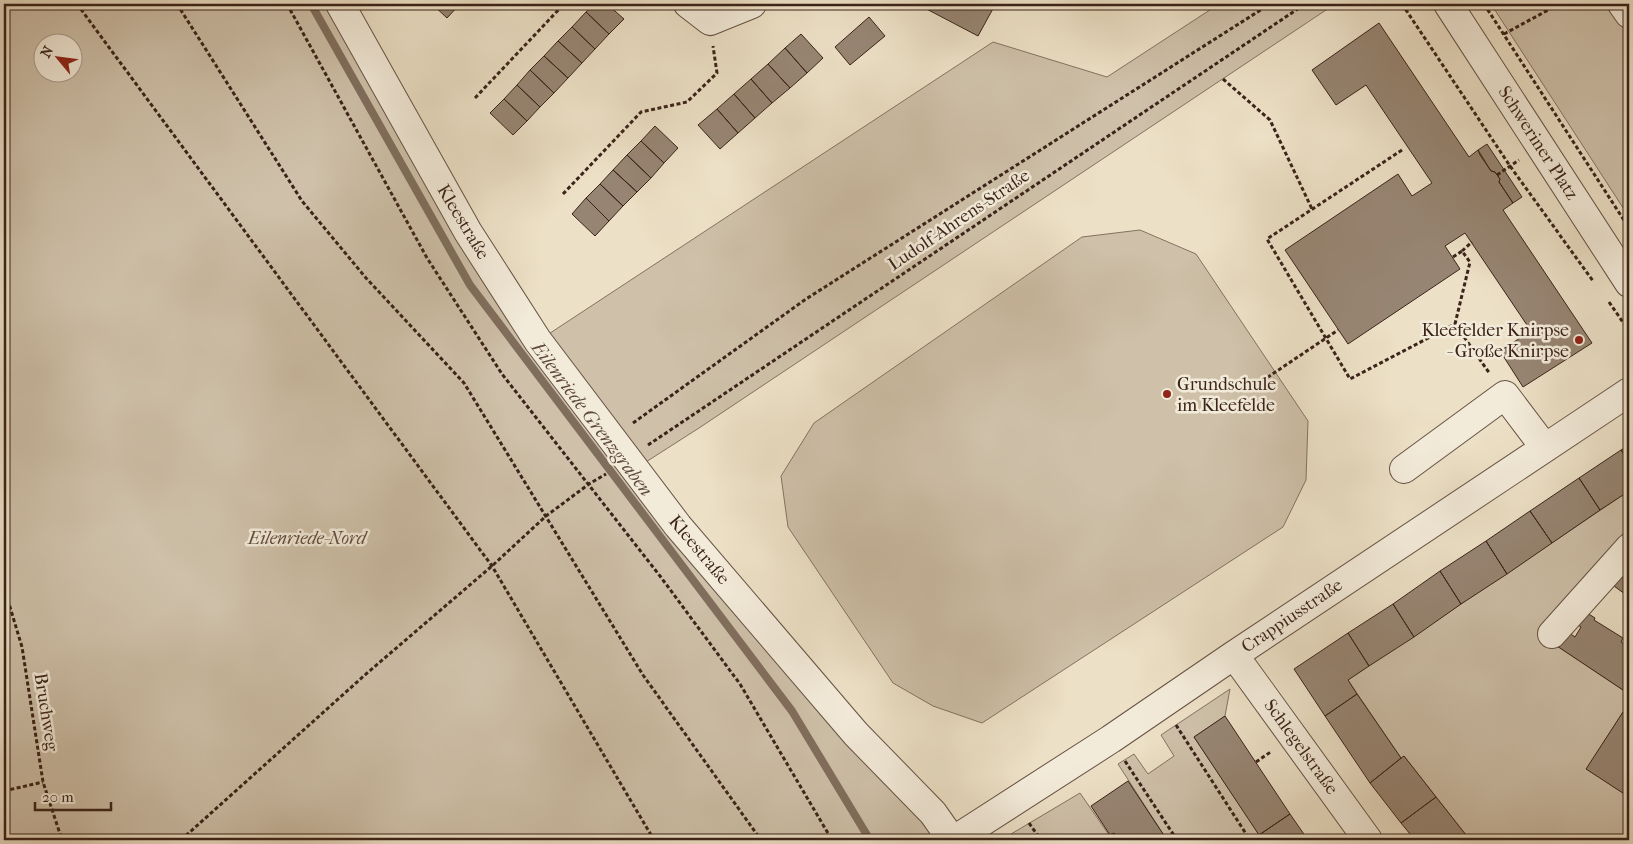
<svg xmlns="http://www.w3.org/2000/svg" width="1633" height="844" font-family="'IM FELL French Canon',serif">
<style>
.green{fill:#cec0a9;stroke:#847261;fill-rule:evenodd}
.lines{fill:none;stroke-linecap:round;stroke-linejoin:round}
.stream{stroke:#806e5d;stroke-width:8}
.building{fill:#978573;stroke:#3a2319}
.minor-casing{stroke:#665244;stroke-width:30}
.path{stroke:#3a2319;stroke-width:3;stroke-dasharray:4 2.5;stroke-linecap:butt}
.minor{stroke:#f3ebda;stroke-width:28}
.poi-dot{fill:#8f2418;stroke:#f3ebda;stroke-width:2}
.labels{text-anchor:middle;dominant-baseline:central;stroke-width:5;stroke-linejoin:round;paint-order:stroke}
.street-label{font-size:18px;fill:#3a2319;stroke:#f3ebda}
.poi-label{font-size:18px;fill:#3a2319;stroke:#f3ebda;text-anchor:end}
.park-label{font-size:18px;font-style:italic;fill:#5f4a3d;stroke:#f3ebda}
.water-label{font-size:19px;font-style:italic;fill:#5d483b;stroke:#f3ebda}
</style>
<rect width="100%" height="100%" fill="#ece0c6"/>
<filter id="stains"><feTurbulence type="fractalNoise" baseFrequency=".004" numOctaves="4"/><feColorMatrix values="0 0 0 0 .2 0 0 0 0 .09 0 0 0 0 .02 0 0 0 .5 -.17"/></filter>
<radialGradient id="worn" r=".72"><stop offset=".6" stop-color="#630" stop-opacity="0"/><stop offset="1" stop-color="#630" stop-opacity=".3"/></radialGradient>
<!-- green -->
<path class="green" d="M4 4H340L538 341 993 42 1107 77 1219 4H1335L699 428 635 469 952 840H4ZM42 42H72V72H42Z
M1491 4H1615L1629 25V217Z
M1140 230 1196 254 1308 421 1306 480 1283 527 982 723 933 706 893 683 788 527 781 476 814 423 1082 237Z
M1629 491V527L1538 629 1557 646 1629 694V716L1623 712 1587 769 1629 797V840H1470L1404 756 1401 758 1348 680Z
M1230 689 1225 716 1194 737 1263 840H1167L1118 764 1134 754 1148 774 1174 756 1161 735Z
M1080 793 1109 835 1114 833 1119 840H1001Z"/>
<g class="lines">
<!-- stream -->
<path class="stream" d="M311 4 470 285 792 711 870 840"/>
</g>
<!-- building -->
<path class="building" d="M432 4H460L447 18Z
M594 4H607L624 19 609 34 586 12Z
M917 4H992L995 5 978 36Z
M586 12 609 34 595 49 572 27Z
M869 17 885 36 850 65 835 47Z
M1379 23 1469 157 1478 150 1491 171 1495 172 1500 179 1499 182 1513 203 1503 210 1592 343 1523 387 1500 351 1531 331 1465 233 1445 246 1460 269 1348 344 1285 250 1398 174 1412 196 1432 183 1366 85 1336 105 1312 70Z
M572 27 595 49 582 63 558 41Z
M801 34 823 58 807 73 785 48Z
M558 41 582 63 568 78 544 56Z
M785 48 807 73 790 88 768 64Z
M544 56 568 78 554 93 530 70Z
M768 64 790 88 772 103 751 79Z
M530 70 554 93 540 107 517 85Z
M751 79 772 103 755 118 734 94Z
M517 85 540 107 527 121 504 99Z
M734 94 755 118 738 133 717 109Z
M504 99 527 121 513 135 490 113Z
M717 109 738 133 720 149 698 125Z
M655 126 678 148 664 163 641 141Z
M641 141 664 163 651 178 627 155Z
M1487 144 1522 197 1513 203 1499 182 1500 179 1495 172 1491 171 1480 155 1478 150Z
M627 155 651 178 637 192 613 170Z
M613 170 637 192 623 206 600 184Z
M600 184 623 206 609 221 586 198Z
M586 198 609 221 595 236 572 214Z
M1629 445V462L1621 450Z
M1621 450 1629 462V491L1600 510 1579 478Z
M1579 478 1600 510 1552 543 1530 511Z
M1530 511 1552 543 1507 574 1486 541Z
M1486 541 1507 574 1461 604 1440 571Z
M1629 567V597L1614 586Z
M1440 571 1461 604 1414 637 1393 604Z
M1393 604 1414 637 1369 666 1348 633Z
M1584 611 1595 618 1594 620 1623 638 1621 642 1629 648V694L1557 646 1568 632 1575 637 1581 627 1575 623Z
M1348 633 1369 666 1348 680 1357 694 1325 716 1294 669Z
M1357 694 1401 758 1370 783 1325 716Z
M1623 712 1629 716V797L1586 769Z
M1225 716 1290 814 1259 835 1194 737Z
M1404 756 1436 797 1401 823 1370 783Z
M1128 781 1167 840H1119L1114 833 1110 835 1091 806Z
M1436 797 1470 840H1415L1401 823Z
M1290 814 1308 840H1263L1259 835Z"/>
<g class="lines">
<!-- minor casing -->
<g class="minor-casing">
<path id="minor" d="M340 4 468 232 538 341 678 526 856 734 933 813 952 840
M688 4 710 21 752 4
M1448 4 1629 283
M1622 4 1629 14
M1404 469 1505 395 1545 448
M1552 634 1629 548
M1234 655 1368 840
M954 840 1111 739 1234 655 1629 392"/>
</g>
<!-- path -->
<path class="path" d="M77 4 492 566 654 840
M177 4 302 201 366 278 464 383 643 675 761 840
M287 4 427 258 502 374 660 576 740 684 832 840
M1402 4 1510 166 1593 281
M1484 4 1629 228
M1504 34 1550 9 1555 4
M1223 79 1270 120 1312 209
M475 98 564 4
M1402 150 1267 239 1350 379 1455 324
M1497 175 1519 160
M563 194 641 112 687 102 717 73 713 46
M1462 251 1472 242
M1453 257 1462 251 1470 262 1455 324 1490 374
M1609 302 1629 331
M1262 381 1338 330
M633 423 806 299 1270 4
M648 445 1305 4
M4 587 22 647 43 782 62 840
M1176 725 1250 840
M1125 761 1177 840
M1256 762 1272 751
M4 791 43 782
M1029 823 1041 840
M181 840 366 674 492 566 546 516 589 484 606 474"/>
<!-- minor -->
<use href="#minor" class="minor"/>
</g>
<!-- markers -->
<g class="poi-dot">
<circle cx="1579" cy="340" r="5"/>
<circle cx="1167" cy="394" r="5"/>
</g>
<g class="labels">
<!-- street labels -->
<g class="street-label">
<text transform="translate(1538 143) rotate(57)">Schweriner Platz</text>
<text transform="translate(959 220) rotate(-34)">Ludolf-Ahrens-Straße</text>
<text transform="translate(463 222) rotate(59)">Kleestraße</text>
<text transform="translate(699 550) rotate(50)">Kleestraße</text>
<text transform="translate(1292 616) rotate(-34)">Crappiusstraße</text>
<text transform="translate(46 712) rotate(81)">Bruchweg</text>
<text transform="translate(1301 747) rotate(54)">Schlegelstraße</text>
</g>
<!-- poi labels -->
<g class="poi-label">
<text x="1569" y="330">Kleefelder Knirpse<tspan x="1569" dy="21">- Große Knirpse</tspan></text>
<text x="1177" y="384" text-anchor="start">Grundschule<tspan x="1177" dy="21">im Kleefelde</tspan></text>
</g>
<!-- park labels -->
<g class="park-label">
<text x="307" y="538">Eilenriede-Nord</text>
</g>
<!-- water labels -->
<g class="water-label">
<text transform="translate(592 419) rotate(53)">Eilenriede Grenzgraben</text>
</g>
</g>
<!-- margin -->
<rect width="1633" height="844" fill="none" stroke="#ece0c6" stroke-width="20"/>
<rect x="5" y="5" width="1623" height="834" fill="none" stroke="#3a2319" stroke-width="2.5"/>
<rect x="10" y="10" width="1613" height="824" fill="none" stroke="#3a2319"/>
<!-- north arrow -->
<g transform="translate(58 58) rotate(299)"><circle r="24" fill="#f3ebda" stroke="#a99b8d"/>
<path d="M0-4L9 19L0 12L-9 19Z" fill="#8f2418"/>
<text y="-8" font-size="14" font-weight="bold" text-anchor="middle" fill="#3a2319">N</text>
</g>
<!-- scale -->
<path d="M35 802v8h76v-8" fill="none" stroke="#3a2319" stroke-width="2.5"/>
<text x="42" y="802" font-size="15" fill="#3a2319" stroke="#f3ebda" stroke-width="4" paint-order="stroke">20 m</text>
<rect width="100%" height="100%" filter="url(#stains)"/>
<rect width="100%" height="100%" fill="url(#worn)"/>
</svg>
